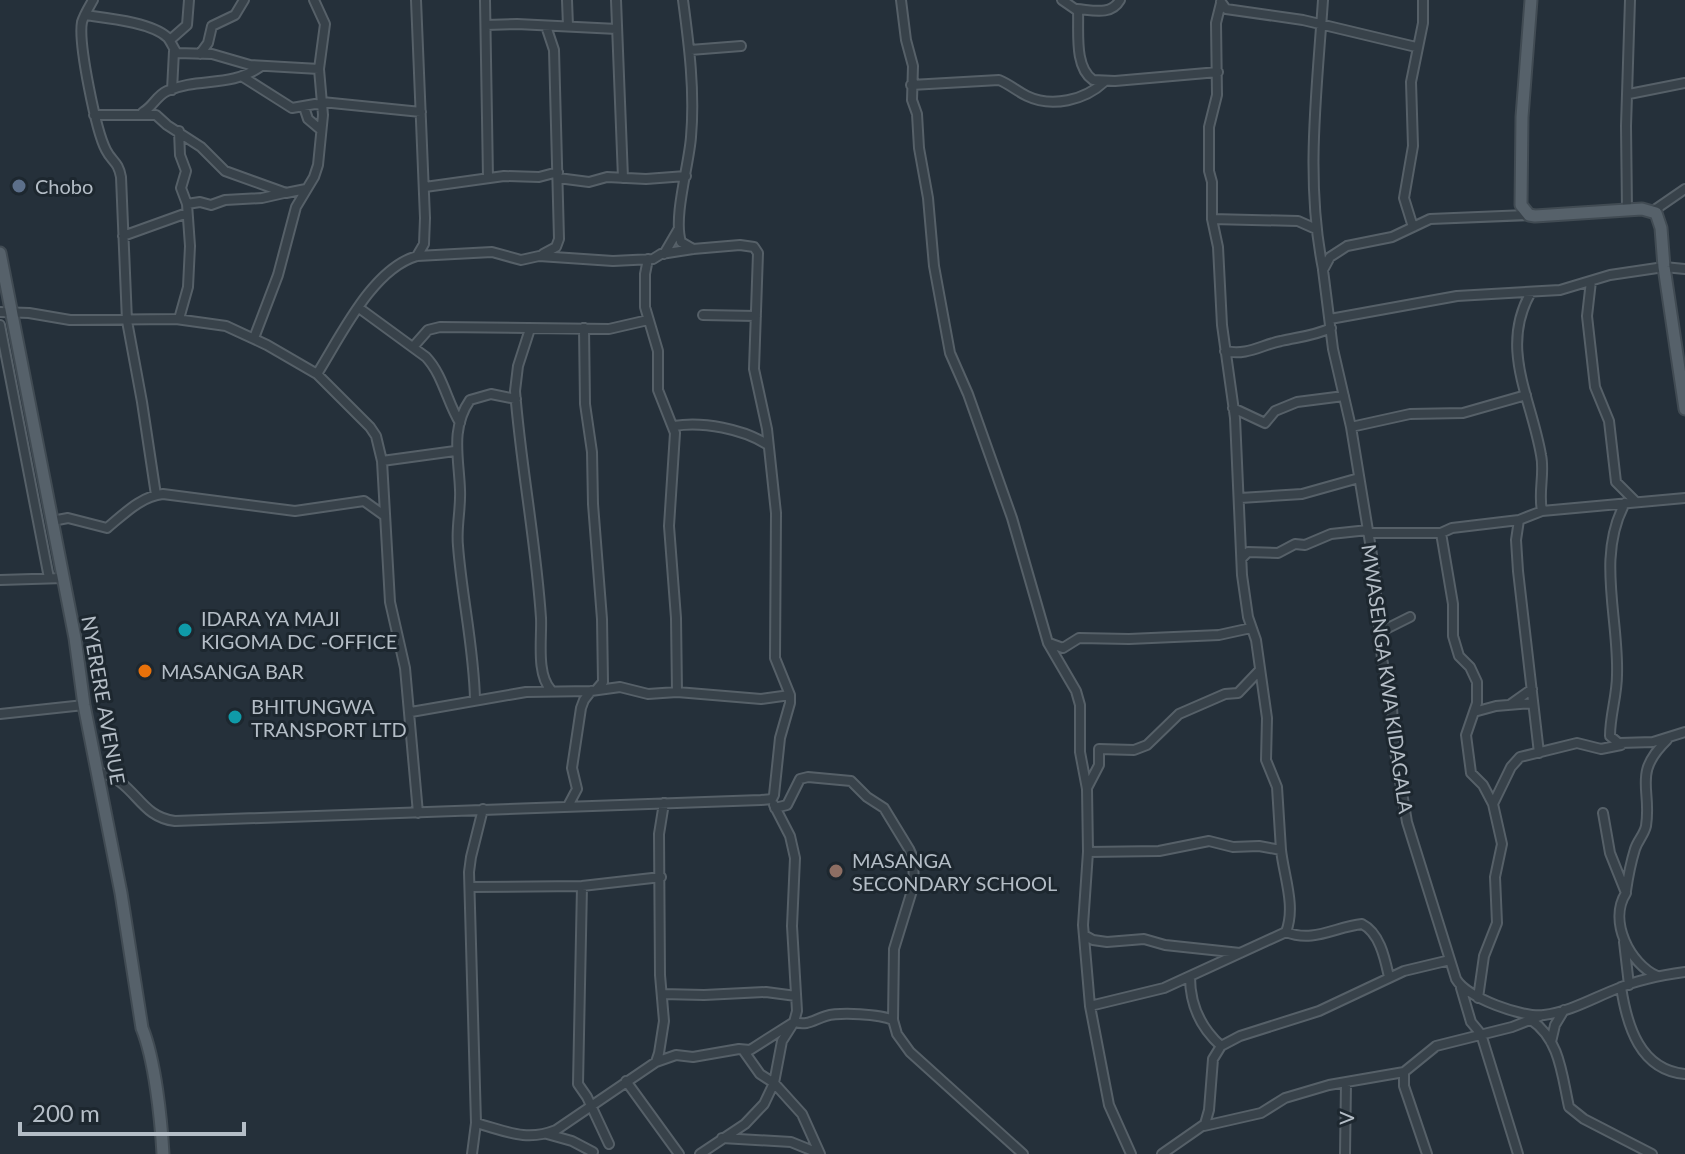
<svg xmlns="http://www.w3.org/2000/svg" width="1685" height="1154" font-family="Lato,sans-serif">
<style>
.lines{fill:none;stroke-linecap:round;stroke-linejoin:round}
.minor-casing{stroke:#566068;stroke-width:12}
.major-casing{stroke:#414b53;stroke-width:15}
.minor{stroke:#38424a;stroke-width:8}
.major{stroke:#56616a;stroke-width:11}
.service-dot{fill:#5c6f8a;stroke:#1d272f;stroke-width:3}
.culture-dot{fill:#0f9aa8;stroke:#1d272f;stroke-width:3}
.food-dot{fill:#e8710a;stroke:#1d272f;stroke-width:3}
.education-dot{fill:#8d6e63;stroke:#1d272f;stroke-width:3}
.labels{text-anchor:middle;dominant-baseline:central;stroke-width:6;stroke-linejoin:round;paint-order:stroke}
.poi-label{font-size:20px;fill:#b4bdc6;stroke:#1d272f;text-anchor:start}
.street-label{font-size:20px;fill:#b4bdc6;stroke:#1d272f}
</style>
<rect width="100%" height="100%" fill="#25303a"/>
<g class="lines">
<!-- minor casing -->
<g class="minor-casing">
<path id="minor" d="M93 0C89 7 84 15 82 22 78 43 96 131 106 150 112 162 118 161 121 177L127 321 142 402 156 495
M416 0 425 218 424 244 417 256
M485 0 488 178
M567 0 568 26
M616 0 623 178
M683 0C689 45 695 91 691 137 689 165 673 217 681 242L693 249
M901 0 906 40 913 66 912 100 917 114 919 148 928 198 934 266 950 353 968 394 1012 518 1048 643 1076 691 1080 705V752L1087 789 1088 852 1083 925 1090 1006 1109 1105 1131 1154
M1062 0 1078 11C1079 32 1074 67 1093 80L1115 81 1218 72
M1221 2 1226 9 1303 20 1416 47
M1221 3 1216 23 1217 95 1209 127V171L1212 182V219L1218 247 1222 325 1235 418 1242 575 1248 617 1256 640 1267 718 1266 760 1277 787 1281 850
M1077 9C1092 10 1111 16 1120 0
M85 15C106 18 151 22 167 37 171 41 173 48 177 53L212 54 250 65 319 69
M486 25 517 24 617 29
M170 40 187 25 189 0
M690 50 741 46
M200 54 208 43 212 26 235 15 244 0
M243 77 292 108 315 104 323 105
M911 85 999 80C1009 84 1017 91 1027 96 1052 108 1085 100 1104 82
M172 90 174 51
M1629 94 1685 83
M322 102 421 112
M304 107 308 119 321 130
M143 112C153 107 156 96 167 91 199 77 229 88 260 67
M94 115H156L167 125 201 147 225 171 286 193 306 189
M179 131 180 155 186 171 181 188 187 204 190 246 188 287 179 319
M558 178 589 182 607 177 646 179 686 176
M425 187 504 176 539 177 558 172
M187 204 200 202 211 205 225 200 262 198 284 193
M1627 211 1626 126 1630 0
M1653 211 1685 189
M1529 215 1430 219 1392 237 1347 246 1330 257 1323 270 1333 349 1351 427 1373 561 1382 659 1392 706 1394 746 1407 822 1456 979C1467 998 1523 1018 1544 1015 1570 1012 1595 997 1619 988 1640 979 1663 975 1685 972
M1212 219 1298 221 1316 229
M1413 227 1404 198 1413 146 1411 82 1423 23V0
M123 236 187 213
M543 254 556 247 559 239 554 50 546 26
M664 254 678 230
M648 259 645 274V307L658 351V390L675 433 669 526 676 618 677 692
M1323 269C1305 180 1317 90 1323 0
M1591 281 1587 316 1595 387 1609 421 1616 482 1636 502
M1531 292C1499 348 1531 397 1541 455 1545 473 1538 492 1542 511
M359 308 426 357C443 375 447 402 460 423
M0 312 29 313 70 320 176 319 226 326 267 345 317 374 370 427 376 436 382 461 390 602 405 668 418 813
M703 315 756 316
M1330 319 1457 296 1560 290 1610 275 1664 267 1685 269
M0 325 49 578
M584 328 585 404 592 452 593 504 602 619 603 682 597 689
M530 329 518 366 515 391C521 467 536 542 541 618 542 639 536 674 551 690
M254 338 278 275 296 207 314 177 318 165 323 115 319 69 325 24 314 0
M413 347 428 330 440 327 609 329 648 320
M1225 351C1247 356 1261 345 1281 341 1298 337 1314 336 1331 328
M1233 408 1265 423 1275 411 1297 402 1344 396
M674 426C702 421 744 429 768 445
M1351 427 1410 414 1463 413 1526 395
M382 461 455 451
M1240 498 1302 494 1359 478
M52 521 68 518 107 528C123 515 141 496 163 494L295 511 364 501 385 516
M1368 533H1441L1452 528 1519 520
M1441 533 1453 604V636L1459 656 1470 667 1477 682V703L1466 735 1471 773 1483 785 1493 804 1502 844 1495 877 1497 923 1484 956 1478 998
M1242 558 1248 552 1278 553 1295 544 1305 545 1331 534 1368 530
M0 580 64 578
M1380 632 1410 617
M1049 643 1063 648 1079 638 1129 639 1219 635 1251 628
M475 700C474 648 462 598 458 546 456 527 461 509 460 490 459 458 450 429 470 400L491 394 516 399
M1511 704 1532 689
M411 712 526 692 591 691 620 687 648 694 677 692 761 699 790 695
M1474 712 1496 706 1533 703
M0 714 84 705
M1621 745 1610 736C1610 715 1617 696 1617 675 1619 617 1596 557 1625 503
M1539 753 1518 571 1516 540 1519 520 1542 511 1685 498
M98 772C136 780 138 817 175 821L761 800 772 799 774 795 780 738 790 703V695L775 658 776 513 767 429 754 369 758 253 754 247 740 245 693 249 661 254 653 259 613 261 539 256 521 260 492 252 417 256C372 269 341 336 317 374
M1087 788 1099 765V749L1134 750 1147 745 1179 714 1225 694 1238 693 1259 671
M1493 804 1511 767 1520 757 1577 743 1601 749 1621 745 1620 743 1653 742 1685 732
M568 806 577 789 572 768 581 708 584 700 591 691
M775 808 787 805 800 779 808 777 851 781 867 797 884 808 909 849 913 858 914 884 894 949 893 1020 897 1034 910 1052 1023 1154
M1603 813 1610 853 1626 893C1608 921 1630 964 1657 976
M1088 852 1159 851 1209 841 1233 847 1259 846 1281 850C1284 877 1296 906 1286 932L1164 988 1090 1006
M582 886 578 1084 587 1097 609 1144
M470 887 582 886 661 877
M1626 891C1628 877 1631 862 1635 849 1638 840 1644 835 1646 826 1652 788 1632 774 1667 740
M1286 932C1313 943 1335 927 1362 924 1380 933 1385 959 1389 977
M1084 935 1093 940 1107 942 1144 939 1165 945 1240 953
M1624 942 1629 985
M1190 977C1190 1005 1201 1028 1221 1046
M1621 987C1627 1026 1640 1070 1685 1074
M1461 988 1471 1022 1481 1034 1518 1154
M662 994 704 995 766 992 796 996
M1531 1020C1560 1039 1562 1076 1569 1107L1584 1119 1652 1154
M1551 1042 1555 1025 1564 1010
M743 1050 760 1074 774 1083 802 1114 820 1154
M656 1062 676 1055 693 1057 739 1049 750 1050 794 1022 797 1011 792 926 795 858 790 836 774 805
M626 1081 679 1154
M476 1123C506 1131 526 1142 556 1130L656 1062 659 1053 664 1021 660 975 659 834 664 803
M1204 1126 1261 1113 1285 1098 1329 1085 1404 1072
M547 1134 572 1141 593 1152
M722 1138 791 1142 818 1153
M472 1154 476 1123 469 872 471 857 483 809
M700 1154 745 1124 764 1104 774 1083 782 1041 794 1022C808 1026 813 1020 826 1016 840 1012 880 1014 893 1020
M1162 1154 1205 1124 1209 1110 1213 1059 1221 1046 1240 1036 1319 1011 1404 971 1450 960
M1345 1154 1346 1083
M1427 1154 1404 1086V1072L1436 1046 1512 1027 1540 1016"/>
</g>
<!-- major casing -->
<g class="major-casing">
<path id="major" d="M1531 0 1522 117 1521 205 1529 215 1535 216 1642 209 1656 213 1661 228 1664 267 1685 409
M0 253 75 638 84 705 121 893 142 1028C155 1060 161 1119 163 1154"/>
</g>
<!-- minor -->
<use href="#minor" class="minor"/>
<!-- major -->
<use href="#major" class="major"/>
</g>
<!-- markers -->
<circle class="service-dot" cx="19" cy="186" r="8"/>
<g class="culture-dot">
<circle cx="185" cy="630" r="8"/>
<circle cx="235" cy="717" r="8"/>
</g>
<circle class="food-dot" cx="145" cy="671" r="8"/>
<circle class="education-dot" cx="836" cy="871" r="8"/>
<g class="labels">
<!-- poi labels -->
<g class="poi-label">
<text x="35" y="186">Chobo</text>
<text x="201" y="618">IDARA YA MAJI<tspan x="201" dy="23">KIGOMA DC -OFFICE</tspan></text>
<text x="161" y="671">MASANGA BAR</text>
<text x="251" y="706">BHITUNGWA<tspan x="251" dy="23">TRANSPORT LTD</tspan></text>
<text x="852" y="860">MASANGA<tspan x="852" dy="23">SECONDARY SCHOOL</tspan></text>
</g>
<!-- street labels -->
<g class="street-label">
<text transform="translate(1388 679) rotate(82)">MWASENGA KWA KIDAGALA</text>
<text transform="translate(104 700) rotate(80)">NYERERE AVENUE</text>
<text transform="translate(1346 1118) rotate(-89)">V</text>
</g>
</g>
<!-- scale -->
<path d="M20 1122v12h224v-12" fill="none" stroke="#b4bdc6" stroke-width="4"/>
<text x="32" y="1122" font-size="24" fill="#b4bdc6" stroke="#1d272f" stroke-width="6" paint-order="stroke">200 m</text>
</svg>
